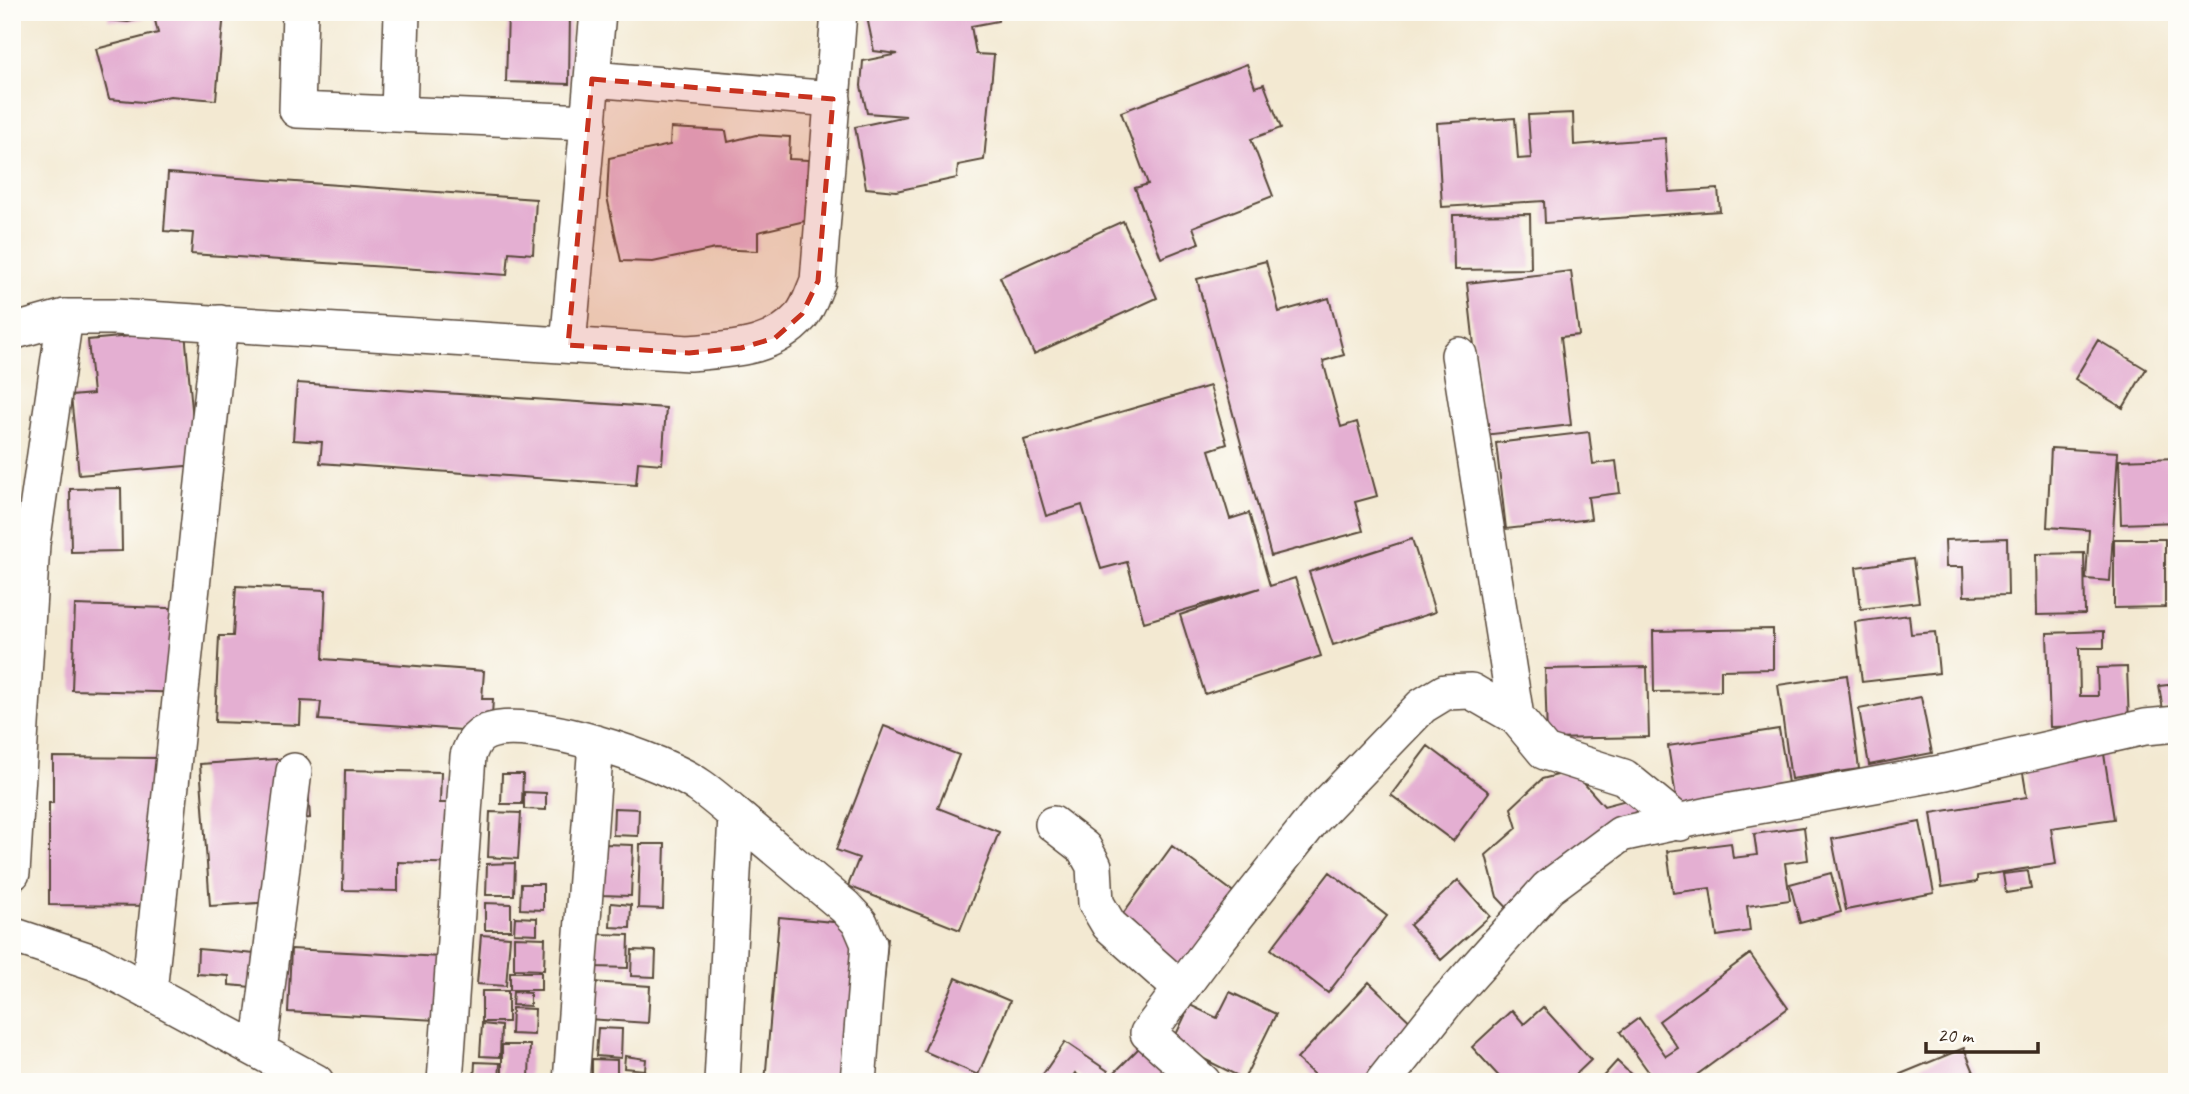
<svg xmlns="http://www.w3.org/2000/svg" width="2189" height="1094" font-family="Caveat,sans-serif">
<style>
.building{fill:#e4afd2}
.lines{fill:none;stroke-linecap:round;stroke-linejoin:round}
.street-casing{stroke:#574739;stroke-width:38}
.street{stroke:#fff;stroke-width:35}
.marked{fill:#c8321e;fill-opacity:0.2;stroke:#c8321e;stroke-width:5;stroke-dasharray:14 9;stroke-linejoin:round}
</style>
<rect width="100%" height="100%" fill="#fdfcf7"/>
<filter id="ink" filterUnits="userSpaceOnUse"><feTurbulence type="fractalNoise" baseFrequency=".0143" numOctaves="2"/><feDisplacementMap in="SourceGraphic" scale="14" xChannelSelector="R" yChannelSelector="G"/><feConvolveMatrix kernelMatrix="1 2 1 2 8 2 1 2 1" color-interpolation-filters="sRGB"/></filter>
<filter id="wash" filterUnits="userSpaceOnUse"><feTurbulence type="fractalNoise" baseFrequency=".00686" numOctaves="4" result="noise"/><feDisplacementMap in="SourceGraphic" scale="28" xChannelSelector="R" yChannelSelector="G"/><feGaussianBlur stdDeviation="1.57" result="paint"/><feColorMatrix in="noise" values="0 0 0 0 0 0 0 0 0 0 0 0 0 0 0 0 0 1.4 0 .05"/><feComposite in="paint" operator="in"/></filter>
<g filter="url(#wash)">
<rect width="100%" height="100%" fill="#f3e9d2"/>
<g id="blocks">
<!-- building -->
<path class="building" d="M109 12H224L216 100 170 96 143 102 109 99 96 49 158 33 154 16 128 22 108 20Z
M508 12H570L569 84 506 82Z
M866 12H999L998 21 971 26 976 54 994 55 984 160 958 165 957 178 896 191 866 188 855 127 906 116 867 113 861 86 863 61 898 54 874 51Z
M1247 64 1255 87 1264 84 1281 128 1251 139 1273 196 1193 227 1199 243 1161 258 1135 188 1148 184 1121 112Z
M1573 113 1574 145 1665 138 1669 192 1718 189 1720 211 1545 223 1544 201 1442 207 1437 123 1515 118 1518 159 1531 158 1528 115Z
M671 128 726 131 728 142 756 135 790 137 789 159 808 160 805 221 758 232V251L715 249 653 262 621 261 607 197 609 158 670 145Z
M168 173 536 199 533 254 509 252 507 275 191 254 193 233 164 231Z
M1530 214 1531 269 1454 270 1453 215Z
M1123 221 1157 298 1034 354 1000 277Z
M1266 261 1279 312 1329 298 1344 355 1323 361 1341 427 1357 422 1377 496 1355 502 1363 531 1271 556 1197 279Z
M1571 271 1579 335 1561 337 1571 425 1484 435 1467 283Z
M185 331 197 465 79 475 71 396 93 394 88 340Z
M2098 340 2146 369 2123 408 2075 379Z
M297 383 666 408 662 464 638 462 636 485 320 463 322 442 293 440Z
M1210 386 1227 444 1209 450 1230 519 1249 513 1270 586 1295 578 1321 656 1205 694 1180 615 1260 588 1144 622 1127 562 1101 569 1082 505 1046 516 1024 440Z
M1589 432 1593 464 1616 461 1620 493 1588 497 1591 519 1506 529 1496 443Z
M2051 448 2118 452 2110 581 2086 579 2089 530 2047 527Z
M2177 458V522L2121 524 2119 460Z
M121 488 122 551 71 552 70 489Z
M2007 538 2008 595 1964 596 1963 567H1946L1945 540Z
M1412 539 1435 612 1333 645 1309 572Z
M2114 539H2165V607L2114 608Z
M2084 553 2085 614 2037 615 2036 554Z
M1913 559 1919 602 1861 609 1856 567Z
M236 586 326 590 323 659 484 671 482 699H493L491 732 319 720 321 702 301 701 300 725 215 722 219 636H233Z
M75 605 197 609 195 693 72 690Z
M1909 615 1911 634 1935 632 1939 673 1862 682 1855 622Z
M1773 629V669L1721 670V691L1654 692 1653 631Z
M2104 631V648H2079L2080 696H2098L2097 668 2127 667 2129 725 2050 727 2047 633Z
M1647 667 1649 737 1547 739 1545 669Z
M1847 675 1859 769 1791 779 1778 685Z
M2177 684V709L2163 710 2159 686Z
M1921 697 1932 753 1869 765 1859 709Z
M884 726 959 755 938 808 999 832 960 930 848 886 859 858 836 850Z
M1779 729 1790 795 1678 810 1668 746Z
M1428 746 1489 792 1453 841 1391 795Z
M2104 754 2114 819 2051 828 2056 864 1977 876V882L1942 887 1931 813 2027 797 2022 767Z
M53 757 160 758 159 906 49 905V803H53Z
M306 757 310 818 284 820 290 901 210 906 200 764Z
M345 770 441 772 440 803H465L464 864 398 862V891L343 890Z
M1573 771 1604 806 1638 797 1649 808 1514 915 1497 897 1486 855 1517 828 1511 808 1542 779Z
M502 774H523L522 804H501Z
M524 792 546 793V810L524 809Z
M614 808 639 809 638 836 613 835Z
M490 812 521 813 518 859 488 857Z
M1920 822 1934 893 1846 910 1832 839Z
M1804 827 1808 860 1785 863 1790 900 1747 906 1750 931 1717 936 1710 888 1673 893 1667 851 1731 843 1733 858 1757 855 1754 834Z
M603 844 633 845 631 896 601 895Z
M640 844H665L663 909 638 908Z
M1172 846 1244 900 1183 983 1111 930Z
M515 863 514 895H486L487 864Z
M2028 871 2031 889 2006 893 2003 874Z
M1330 872 1387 916 1328 993 1271 949Z
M1831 873 1841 912 1800 923 1790 884Z
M1458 880 1490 916 1441 960 1410 925Z
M521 884H543V910L520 909Z
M485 903 511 904V930H485Z
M611 903 631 905 630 928 610 927Z
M515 917 537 918V934L514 933Z
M779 917 865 925 864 936 888 938 884 981 866 980 872 1082H765Z
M596 934 629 935 628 968 596 967Z
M481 935 510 937 506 986 477 984Z
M514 937 545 938 544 970 514 969Z
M198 949 266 955 263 988 229 985V976L197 974Z
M291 949 459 958 455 1021 288 1012Z
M632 950 656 951 655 977 631 976Z
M1750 954 1788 1008 1687 1082H1656L1620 1032 1639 1018 1666 1056 1678 1048 1659 1021Z
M510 972H541V990H510Z
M956 978 1010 1001 978 1075 924 1051Z
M591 982 650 986 648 1023 588 1019Z
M1369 982 1421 1032 1374 1082H1322L1297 1059Z
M482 991H508V1022H482Z
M513 992 530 993V1006L512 1005Z
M1230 992 1276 1014 1244 1079 1172 1043 1190 1005 1217 1018Z
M1543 1007 1591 1060 1568 1082H1504L1472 1047 1512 1010 1524 1024Z
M512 1008 535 1009 534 1035 511 1034Z
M482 1024 501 1026 500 1057 480 1056Z
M598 1028 622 1029 621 1058 596 1056Z
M1149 1038 1192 1082H1105Z
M1065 1042 1108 1071 1101 1082H1087L1075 1073 1069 1082H1042L1039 1080Z
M502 1045H530L529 1079 502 1078Z
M1964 1048 1978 1082H1881Z
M625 1056 646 1059 645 1070 624 1068Z
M592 1059 617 1060V1082H592Z
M1617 1061 1639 1082H1598Z
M475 1062 500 1063 499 1082H474Z"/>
</g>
</g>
<g filter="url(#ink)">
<use href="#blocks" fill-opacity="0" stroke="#574739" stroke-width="2"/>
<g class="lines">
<!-- street casing -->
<g class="street-casing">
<path id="street" d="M300 12 297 110 589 122
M592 79 833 99
M399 114 402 12
M12 332 65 317H115L689 353C731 349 771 350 801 316 809 307 813 292 818 281L839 12
M568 345 598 12
M1459 355 1516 717
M1053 824 1084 848 1094 866 1096 903 1109 925 1181 989
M12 873 32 544 65 317
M12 935 96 963 316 1082
M149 992 220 323
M259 1051 294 771
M445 1082 468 756C472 745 475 737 487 732 529 715 664 760 701 787 718 799 734 814 751 828 782 854 814 881 845 907L860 923 869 944 858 1082
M571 1082 596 743
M722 1082 736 816
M1203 1082 1148 1033 1216 942 1314 818 1422 706 1445 692 1471 691 1516 717 1545 752 1624 777 1680 823
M1383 1082 1447 1001 1548 888 1621 834 1709 815 1946 772 2145 727 2177 724"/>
</g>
<!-- street -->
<use href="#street" class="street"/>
</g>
</g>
<!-- marked area -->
<path class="marked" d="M592 79 833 99 818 281 802 314 775 338 741 348 689 353 568 345Z"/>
<!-- margin -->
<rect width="2189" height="1094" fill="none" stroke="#fdfcf7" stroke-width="42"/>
<!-- scale -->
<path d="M1926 1042v10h112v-10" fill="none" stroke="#3b2a1e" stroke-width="3.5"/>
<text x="1937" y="1042" font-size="21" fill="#3b2a1e" stroke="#fdfcf7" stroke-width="5" paint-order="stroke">20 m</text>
</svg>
